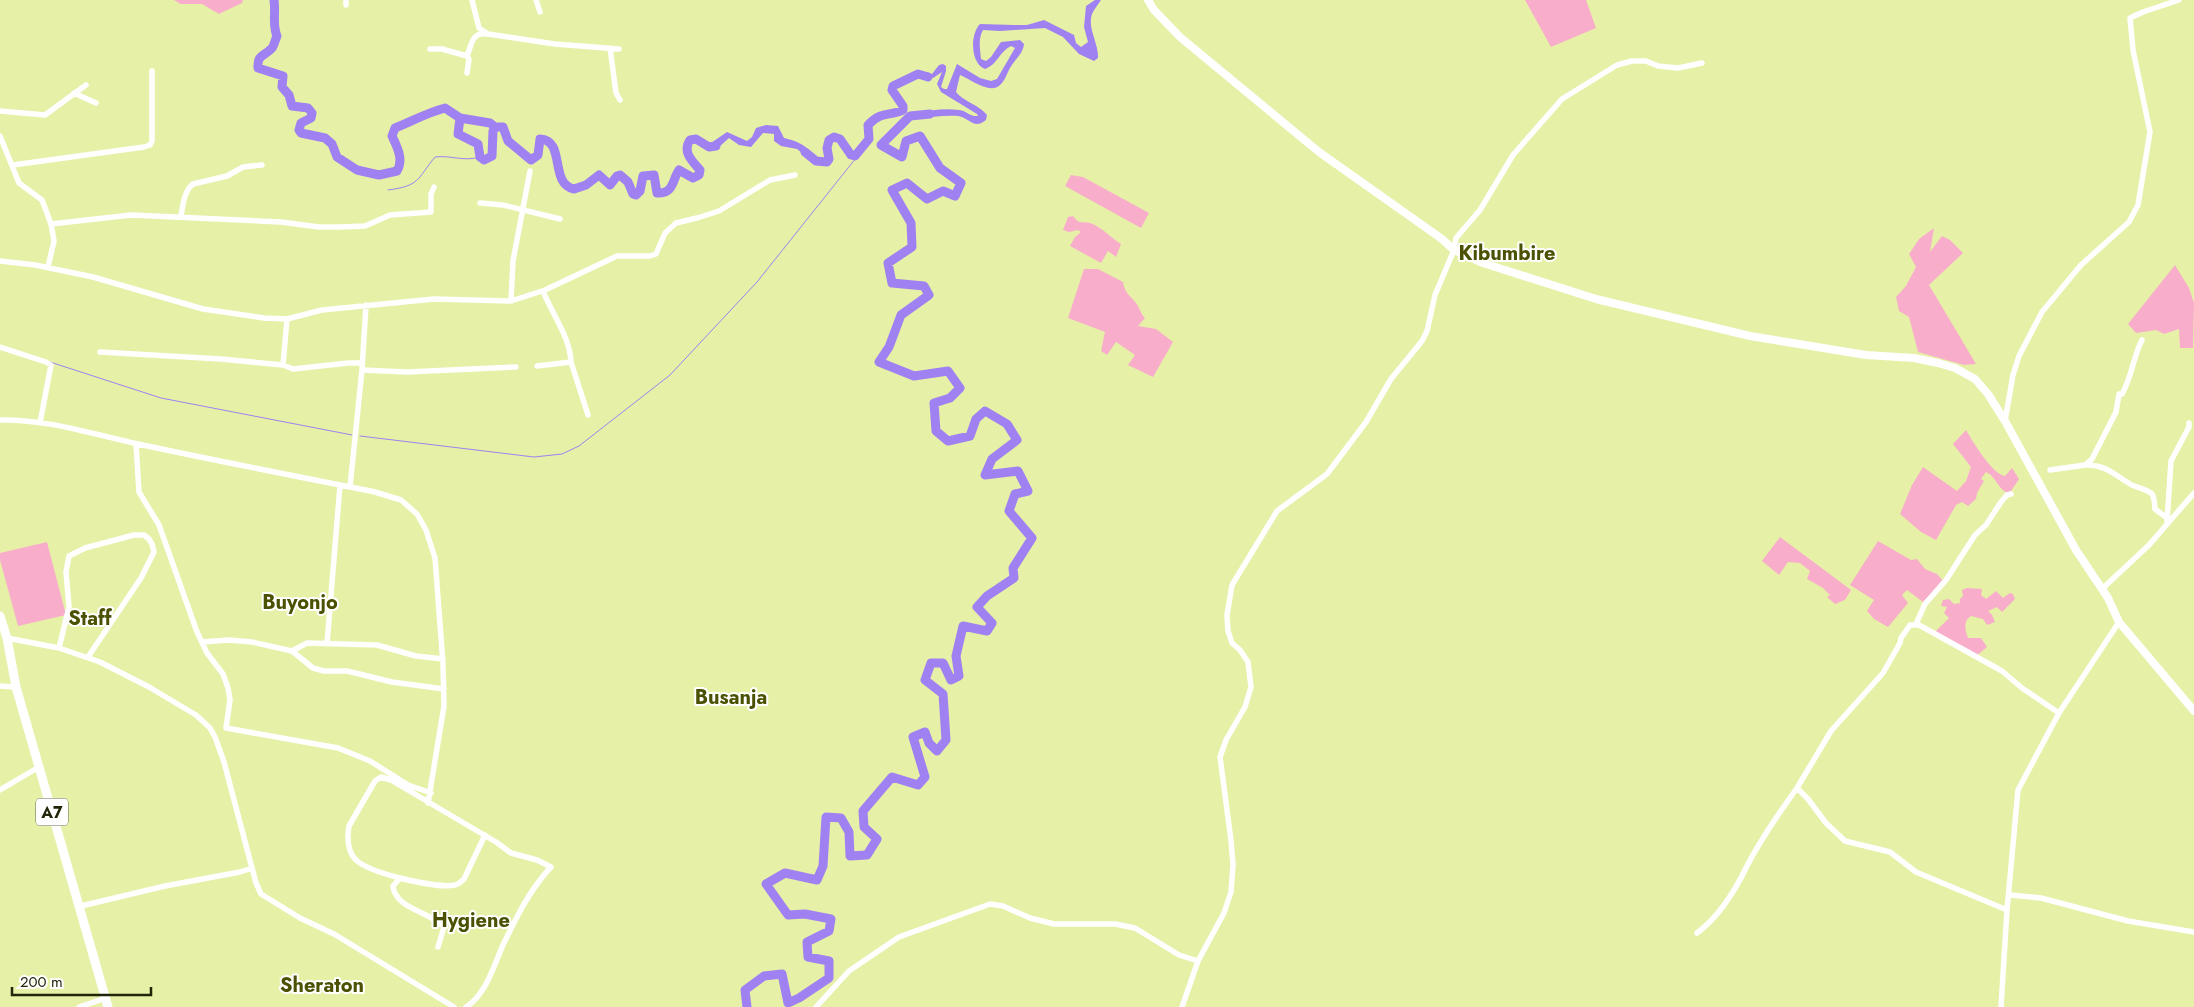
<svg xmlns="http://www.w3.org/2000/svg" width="2194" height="1007" font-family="Jost,sans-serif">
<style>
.green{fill:#f8aecb}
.water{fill:#a081f2}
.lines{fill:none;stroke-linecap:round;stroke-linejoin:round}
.stream{stroke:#a081f2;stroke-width:1}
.river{stroke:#a081f2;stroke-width:9}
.street{stroke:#fff;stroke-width:5.5}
.secondary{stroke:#fff;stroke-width:8}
.primary{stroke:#fff;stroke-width:9}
.labels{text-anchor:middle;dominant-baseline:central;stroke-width:4;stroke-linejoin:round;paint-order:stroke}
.shield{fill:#fff;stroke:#656652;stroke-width:1}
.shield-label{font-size:16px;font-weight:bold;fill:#232508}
.quarter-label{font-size:20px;font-weight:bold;fill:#4b5100;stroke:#fff}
</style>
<rect width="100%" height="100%" fill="#e6f0a7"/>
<!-- green -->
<path class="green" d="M174 0H243L242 3 219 14 202 4H181Z
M1525 0H1586L1596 28 1551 47Z
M1071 175 1083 177 1149 213 1141 228 1065 186Z
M1073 216C1079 225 1082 221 1090 223 1102 227 1111 238 1121 244L1116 257 1108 251 1101 263 1070 246 1075 237 1081 232 1078 230 1069 232 1063 230 1068 217Z
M1934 228 1930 252 1942 236 1950 240 1963 253 1929 285 1976 364 1964 365 1918 352 1909 317 1899 311 1896 297 1906 286 1916 267 1909 254 1919 239Z
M2175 265 2189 288 2194 303 2193 348H2180L2179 329 2164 334 2156 330 2136 333 2128 324Z
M1084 269H1098L1123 282C1125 294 1130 295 1136 303 1140 308 1140 313 1145 318L1138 326 1156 329 1173 342 1153 377 1128 365 1135 355 1116 342 1107 355 1101 351 1105 332 1068 318Z
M1966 430C1973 442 1992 474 2005 476L2012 468 2019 479 2011 491 2007 493C1997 487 1996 477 1986 472L1981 479 1984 481 1977 493 1976 499 1968 506 1962 502 1956 505 1936 540 1921 532 1900 514 1912 485 1923 467 1957 491 1966 481 1971 467 1953 444Z
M1780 537 1851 590 1845 600 1835 604 1827 597 1830 595 1823 588 1807 579 1810 571 1800 563 1788 562 1779 575 1762 561Z
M1878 541 1911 560 1917 559 1925 569 1937 574 1943 581 1923 602 1907 590 1902 595 1908 603 1888 627 1874 619 1867 611 1874 600 1850 585Z
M47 542 66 615 18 626 0 560V553Z
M1967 588 1982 589 1981 595 1986 599 1996 591 2003 598 2010 593 2013 594 2015 599 2002 612 1997 607 1988 611 1992 615 1995 622 1987 625 1983 619 1971 616C1963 621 1965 630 1968 638H1981L1987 647 1975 657 1941 638 1936 631 1949 618 1944 613 1947 607 1941 606 1943 600 1949 599 1954 604 1960 603V599L1963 596 1962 590Z"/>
<!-- water -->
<path class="water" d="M1095 0H1101C1098 5 1094 9 1092 14 1087 28 1099 44 1098 58L1094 61 1079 54 1063 37 1045 28 1000 31 983 30C978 38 980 49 981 59L986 61 991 57 1001 42 1020 40 1024 44C1023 54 1015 59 1010 68 1007 73 1005 81 1000 85 990 95 970 79 960 75L956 92C964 102 978 104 987 115L986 120C974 130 970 118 958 116 945 115 931 117 918 119V112C932 110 946 108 959 110 967 111 970 117 978 116L977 114 941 92 937 84 942 72 933 78 918 74 927 72 932 74 939 65 943 64 946 66V71L941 87 944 89H947L957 64 980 78 991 81 997 79 1015 48 1011 46C999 52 998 64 985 69 970 63 970 34 980 24L1014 25H1027L1044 20 1074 35 1076 43 1081 47 1088 42 1084 27 1086 6Z
M766 125 778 126 784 138C796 141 809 145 813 158L811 160 797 149 781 146 774 141V134L763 133 751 147 739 145 729 138 719 147 709 151 706 147 707 141 711 143 727 132 747 141 752 137 756 128Z"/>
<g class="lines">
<!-- stream -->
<path class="stream" d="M388 190C420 186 417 179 435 157 451 155 464 162 480 157
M50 362 161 398 352 435
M360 436 534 457 562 454 579 446 670 375 757 282 856 158 855 156"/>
<!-- river -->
<path class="river" d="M274 0C276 13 272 25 277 36 275 40 274 46 272 48 264 57 257 54 258 68L283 76 282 87 289 95 292 106 308 108 312 113 311 118 301 123 299 130 301 133 325 138 332 144 337 157 357 170 379 175 397 171C404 159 397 147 392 136L395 128C413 121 426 113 445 108L460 118 458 134 478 144 480 157 484 160 492 156 493 131 495 127H503L508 141 531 160 538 155 540 139C566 140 549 184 574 189L586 185 599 175 610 185 617 176 620 175 628 182 633 194 636 195 640 191 643 176 654 175 657 193C674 194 672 180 679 170L693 178 699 175 700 170C692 161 682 152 690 140L696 139 709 147 716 146
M460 118 490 123 495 127
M805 152 816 161 827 162 829 159 827 148 829 140 834 137 840 139 851 155 855 156 869 139 868 125C882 110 889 117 903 110V106L892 90 893 86 918 74 928 77
M747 1007 745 990 764 976 782 974 788 1003 799 998 829 978V961L808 957 807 942 829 931 831 919 805 914 788 915 766 884 785 873 817 880 823 866 826 817 841 818 849 832 850 856 867 855 877 839 864 827 863 811 892 777 918 785 925 777 913 737 925 732 929 743 937 751 946 740 943 694 925 680 931 663H943L951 680 959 676 956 656 963 626 987 631 992 623 977 607 987 596 1014 578 1013 568 1032 538 1009 511 1015 494 1028 491 1018 471 985 475 992 459 1017 440 1007 424 985 411 976 419 970 436 948 441 936 431 934 403 950 398 960 388 948 371 914 376 879 362 889 347 901 315 929 295 924 286 892 283 888 263 912 247 911 223 892 190 907 183 927 199 943 191 955 196 961 183 940 168 920 136 906 141 902 157 881 145 910 116 930 114"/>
<!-- street -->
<path class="street" d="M472 0 479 28 488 34 555 44 619 49
M536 0 540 12
M346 5V0
M610 48 616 93 620 100
M430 49H442L467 56
M467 73 469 59 467 56C472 45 471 32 487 34
M74 93 96 103
M0 111 45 115 86 85
M0 136 19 183 42 200 51 224 54 241 48 267
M13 165 144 147 150 145 152 141V71
M480 203 503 205 560 219
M181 216C183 205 184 191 193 184L227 176 243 167 262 165
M51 224 131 215 281 222 319 227H340L365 226 390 215 431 212V194L434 187
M0 261 35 265 93 277 203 309 264 318 287 319 322 310 434 299 511 301 545 290 617 256H650L656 254 665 233 676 223 697 218 719 211 770 180 795 175
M543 291C552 314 570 337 571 362
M511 301 513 261 530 171
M0 347 46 362 51 365 40 423
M100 352 221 359 283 365 293 369 348 363H362
M283 365 287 319
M537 366 571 362 588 415
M362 370 407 372 516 367
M0 420C47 419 92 434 138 444 217 461 296 476 375 492L401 500 417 514 426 530 435 558 443 664 444 706 428 803
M2005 421 2013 375 2019 356 2042 312 2081 265 2129 222 2138 205 2150 132 2133 50 2130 18 2143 12 2179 0
M136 444 139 492 159 525 197 632 207 653 223 674 228 688 230 700 226 728 338 748 370 761 408 785 431 793
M2085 465C2105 464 2115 475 2130 484 2137 488 2147 489 2152 494 2155 498 2154 504 2155 509L2167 518
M2050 470 2085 465 2092 459 2116 412 2119 394H2122C2132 377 2133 357 2142 340
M350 487 362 370 366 305
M2167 522 2171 461 2189 427V423
M2102 589 2149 545 2194 493
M1916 624 1925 604 1946 580 1975 535 1986 525 2001 502 2007 495 2011 494
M7 638 59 648 100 662 149 687 196 715 210 728 215 737 224 762 252 868 240 872 165 886 81 906
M202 642 229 640 252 642 292 651 307 643 377 645 416 656 443 659
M327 644 340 485
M59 648 69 607 66 572 69 556 85 548 134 535H144L149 539 152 544 154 552 141 578 88 657
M292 651 313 668 324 671H347L392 682 444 689
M0 686 16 687
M0 790 39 767
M252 868 256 883 261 894 300 918 334 934 454 1007
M400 878 393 886C395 909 431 912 444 927L438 947
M2010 895 2041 898 2128 921 2194 932
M2007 910 1916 872 1890 852 1845 841 1826 823 1808 799 1797 788 1831 731 1883 673 1900 643 1901 638 1910 625H1919L2002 671 2022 688 2059 713
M1697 933C1720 916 1735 891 1747 866 1761 839 1779 813 1797 788
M79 1007 106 998
M466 1007C486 995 494 965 503 945 516 918 530 889 551 867L537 860 511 853 496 842 391 780 381 777 375 781 349 826C347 838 347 850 355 859 368 873 436 889 455 885 459 884 461 882 464 879L485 835
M816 1007 849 971 899 937 990 904 1003 906 1030 918 1054 924H1115L1135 928 1179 955 1198 961
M1182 1007 1198 961 1224 913 1231 892 1233 865 1231 840 1220 757 1226 740 1245 707 1251 687 1248 662 1240 650 1232 643 1228 631 1227 615 1232 585 1277 511 1327 474 1366 422 1391 379 1422 341 1427 331 1435 295 1454 250 1456 238 1480 210 1513 155 1562 99 1617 65 1632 61H1646L1658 66 1678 68 1702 63
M2001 1007 2007 910 2018 790 2059 713 2119 622"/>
<!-- secondary -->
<path class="secondary" d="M1148 0 1154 10 1180 37 1319 152 1442 239 1454 250 1483 263 1596 299 1750 336 1866 355 1914 358 1938 363 1955 368 1975 379 1988 394 2005 421 2076 550 2108 598 2119 622 2194 711"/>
<!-- primary -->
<path class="primary" d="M0 616 7 638 16 687 108 1007"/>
</g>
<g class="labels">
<!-- shield labels -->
<rect class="shield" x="36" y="798.5" width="32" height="27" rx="4"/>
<g class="shield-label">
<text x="52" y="812">A7</text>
</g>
<!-- quarter labels -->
<g class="quarter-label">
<text x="1507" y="253">Kibumbire</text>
<text x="300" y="602">Buyonjo</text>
<text x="90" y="618">Staff</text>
<text x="731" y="697">Busanja</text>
<text x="471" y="920">Hygiene</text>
<text x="322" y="985">Sheraton</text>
</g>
</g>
<!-- scale -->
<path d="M12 987v8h139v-8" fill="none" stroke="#232508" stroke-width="2.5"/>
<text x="20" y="987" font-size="15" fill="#232508" stroke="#ffffff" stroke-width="4" paint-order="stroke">200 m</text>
</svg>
